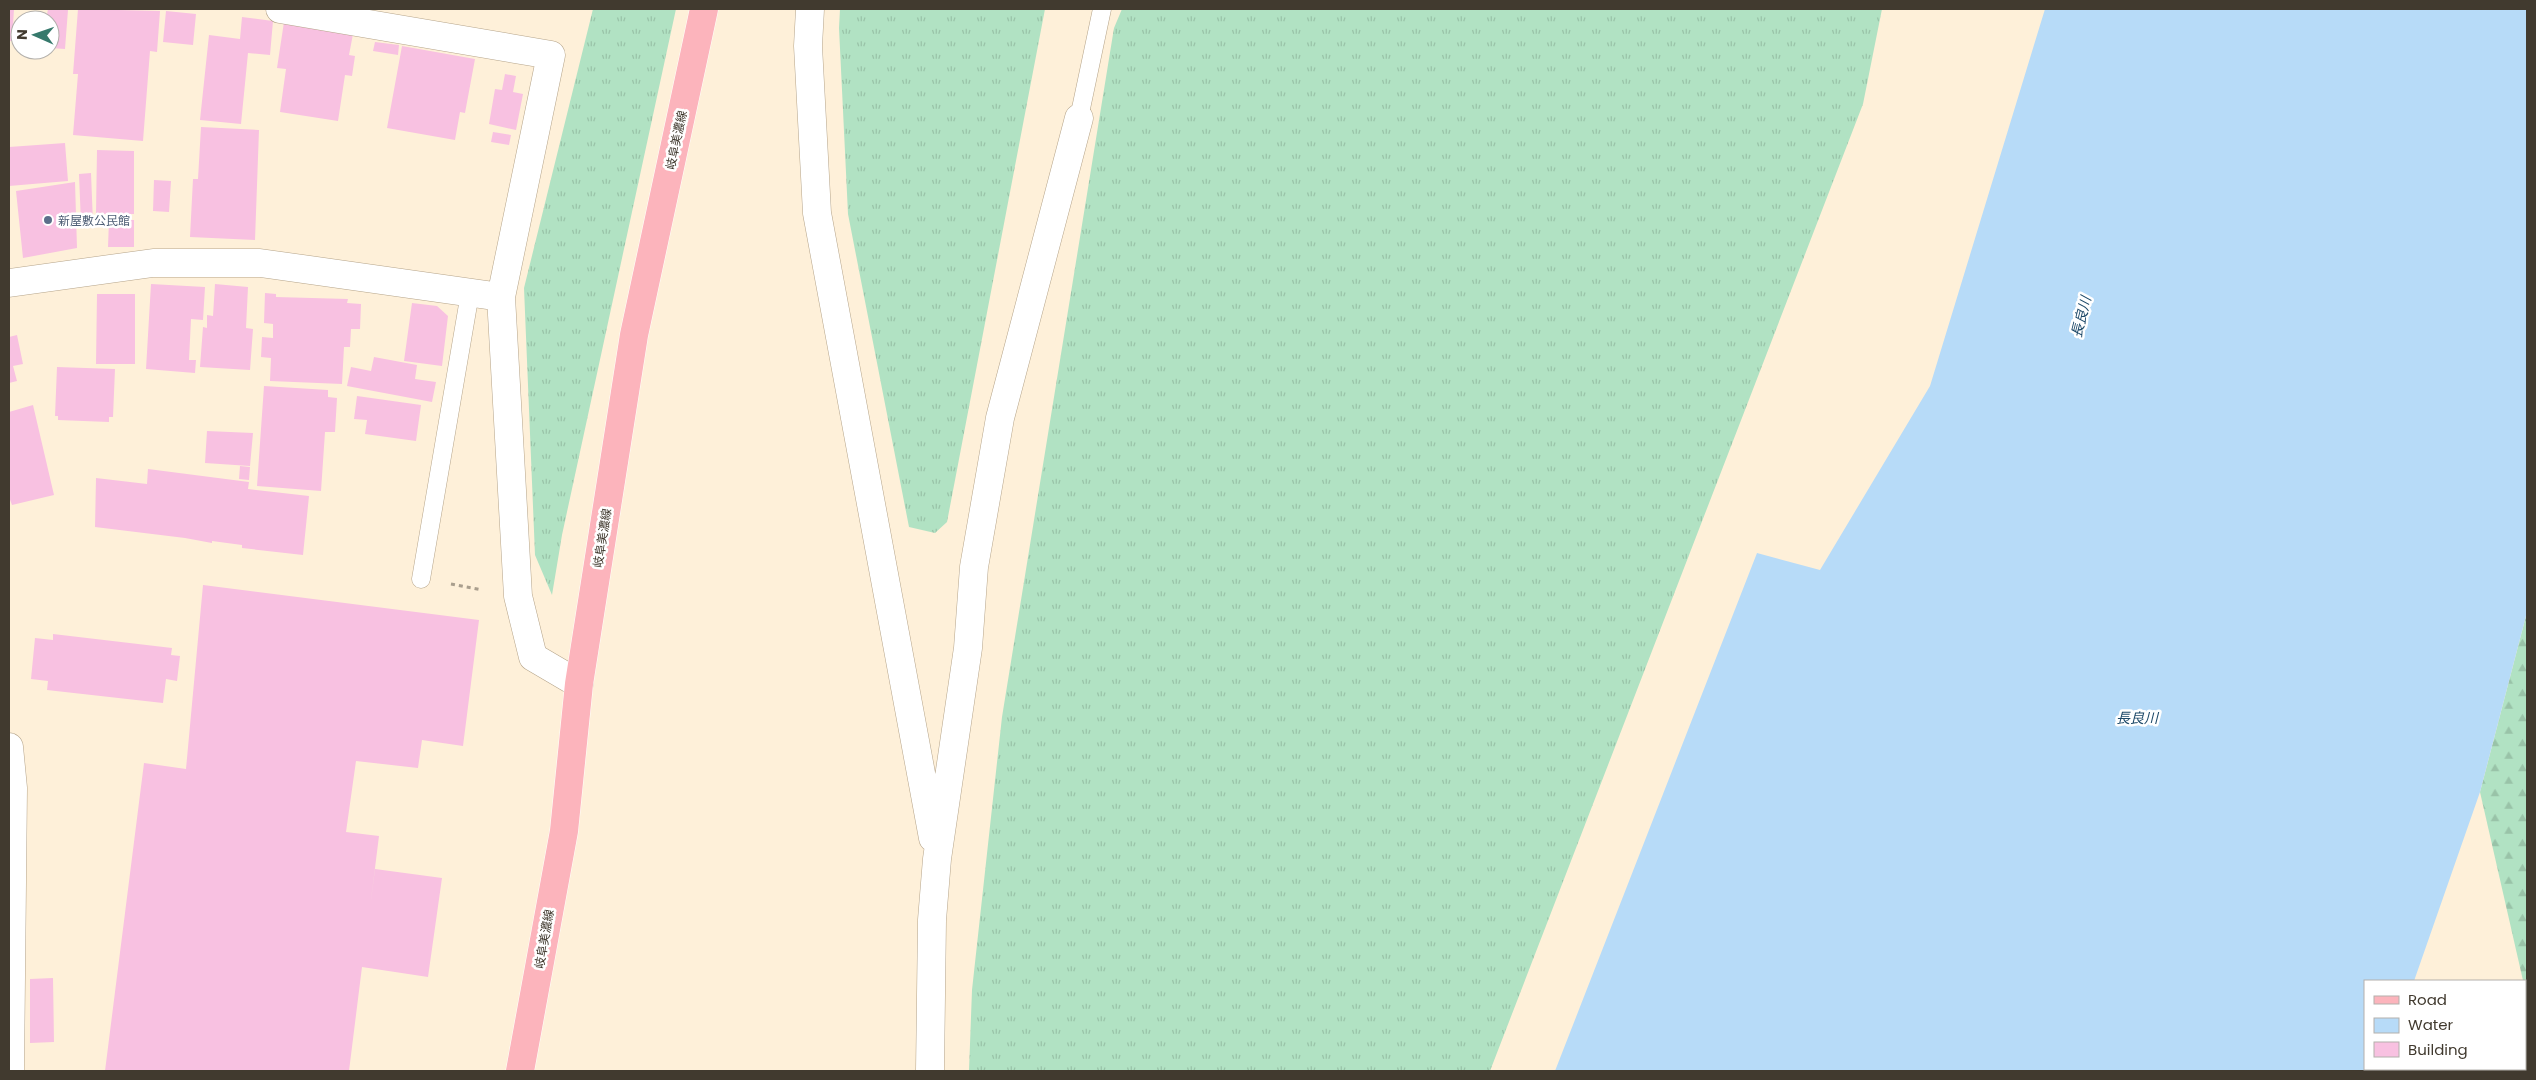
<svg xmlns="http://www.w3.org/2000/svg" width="2536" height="1080" font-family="Poppins,'Noto Sans JP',sans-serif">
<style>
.grass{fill:url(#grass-tufts)}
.forest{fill:url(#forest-firs)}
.water{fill:#b7dbf8}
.building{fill:#f8c1e1}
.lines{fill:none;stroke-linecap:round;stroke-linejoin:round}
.lane-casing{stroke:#b5a48a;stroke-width:19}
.street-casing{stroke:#b5a48a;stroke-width:29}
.secondary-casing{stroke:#b5a48a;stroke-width:29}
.primary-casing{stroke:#fff;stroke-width:29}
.path{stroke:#a99e8d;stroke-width:3;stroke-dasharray:4 4;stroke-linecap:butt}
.lane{stroke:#fff;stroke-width:18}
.street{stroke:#fff;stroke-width:28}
.secondary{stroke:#fedadd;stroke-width:28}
.primary{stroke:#fcb4bc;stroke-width:28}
.service-dot{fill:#5c6f8a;stroke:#fff;stroke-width:2}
.labels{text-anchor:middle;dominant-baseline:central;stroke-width:5;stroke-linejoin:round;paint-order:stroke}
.street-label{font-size:12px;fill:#413a2f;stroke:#fff}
.service-label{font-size:12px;fill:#4e5e75;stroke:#fff;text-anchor:start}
.water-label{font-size:14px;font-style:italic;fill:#1d4969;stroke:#fff}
</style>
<defs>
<pattern id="grass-tufts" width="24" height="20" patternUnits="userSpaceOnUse" patternTransform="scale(1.25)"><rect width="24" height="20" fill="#b1e2c3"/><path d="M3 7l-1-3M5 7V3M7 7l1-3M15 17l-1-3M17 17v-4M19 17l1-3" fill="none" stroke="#99c3a8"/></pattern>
<pattern id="forest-firs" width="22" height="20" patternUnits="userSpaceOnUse" patternTransform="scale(1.25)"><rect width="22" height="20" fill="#b1e2c3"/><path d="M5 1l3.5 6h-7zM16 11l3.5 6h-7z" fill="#99c3a8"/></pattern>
</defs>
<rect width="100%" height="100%" fill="#fef0d9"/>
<!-- grass -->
<path class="grass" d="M593 9H676L562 535 552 595 535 555 524 288Z
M840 9H1045L947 522 935 533 909 527 848 214 839 28Z
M1122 9H1882L1863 104 1490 1071H969L972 990 1002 717 1114 28Z"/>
<!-- forest -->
<path class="forest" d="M2527 612V998L2480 792Z"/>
<!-- water -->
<path class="water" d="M2045 9H2527V612L2480 792 2414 981H2365V1069H2384L2383 1071H1555L1757 553 1820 570 1930 386Z"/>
<!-- building -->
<path class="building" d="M9 9H14L12 41H9Z
M48 9 68 10 65 49 50 48V20H46Z
M78 9 160 11 157 52 150 51 143 141 73 135 78 74H73Z
M166 11 196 14 193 45 163 42Z
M242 17 273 21 270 55 248 53 241 124 200 120 209 35 240 39Z
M284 22 353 34 349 55 355 56 352 76 345 75 338 121 280 112 286 69 277 68Z
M375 42 399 45 398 55 373 51Z
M402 46 475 59 465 113 460 112 455 140 387 128Z
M505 74 516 76 513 92 523 94 516 130 489 124 495 89 502 90Z
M201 127 259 130 255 240 190 237 193 179H198Z
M493 132 511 135 509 145 491 142Z
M65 143 68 181 9 186V147Z
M97 150 134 151V214H96Z
M91 173 93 223 81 224 79 174Z
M154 180 171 181 169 212 153 211Z
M75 182 77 248 23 258 16 191Z
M109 220H134V247H108Z
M151 284 205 287 203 320 191 319 189 360H196L195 373 146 369Z
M215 284 248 287 246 328 253 329 250 370 200 367 203 327 207 328V315L213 316Z
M265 293 276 294V297L348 299 347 303 361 304 360 329H351L350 347H344L342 384 270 381 271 358 261 357 262 337 273 338V324L264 323Z
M97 294H135V364H96Z
M412 303 437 306 448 316 442 366 404 361Z
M17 335 23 364 13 366 17 381 9 383V337Z
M374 357 417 365 415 379 436 382 432 402 347 386 351 367 371 371Z
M57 367 115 369 113 417H109V422L58 420V416H55Z
M264 386 328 390V397L337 398 335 432H325L321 491 257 486Z
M357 396 421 405 416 441 365 434 367 420 354 419Z
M33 405 54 495 12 505 9 497V412Z
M207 431 253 433 250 466 205 463Z
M240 466 250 467 249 480 239 479Z
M148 469 249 482 248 489 309 496 303 555 242 548V545L212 541V543L185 538 95 527 96 478 147 484Z
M203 585 479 620 463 746 422 740 418 768 356 761 346 832 379 836 370 908 375 869 442 878 428 977 362 967 349 1071H105L144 763 186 769Z
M53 634 172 648 171 655 180 656 177 681 166 679 163 703 47 690 48 681 31 679 35 638 53 640Z
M53 978 54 1042 30 1043V979Z"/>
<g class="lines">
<!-- lane casing -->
<g class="lane-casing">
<path id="lane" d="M1079 118 1102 9
M421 579 470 293"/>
</g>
<!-- street casing -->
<g class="street-casing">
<path id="street" d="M280 9 551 55 501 297 518 596 533 657 579 684
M810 9 808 46 817 213 933 838
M9 283 153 263H260L501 297
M9 747 13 788 10 1071
M930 1071 932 920 937 859 968 648 974 567 1000 418 1079 118"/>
</g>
<!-- secondary casing -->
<g class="secondary-casing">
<path id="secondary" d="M2526 1071 2527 1046"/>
</g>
<!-- primary casing -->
<g class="primary-casing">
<path id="primary" d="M520 1071 564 831 579 684 634 335 704 9"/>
</g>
<!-- path -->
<path class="path" d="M451 584 482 590"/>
<!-- lane -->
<use href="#lane" class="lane"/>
<!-- street -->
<use href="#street" class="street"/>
<!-- secondary -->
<use href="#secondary" class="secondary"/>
<!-- primary -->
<use href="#primary" class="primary"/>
</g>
<!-- markers -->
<circle class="service-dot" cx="48" cy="220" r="5"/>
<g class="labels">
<!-- street labels -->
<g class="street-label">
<text transform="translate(676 140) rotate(-78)">岐阜美濃線</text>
<text transform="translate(602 538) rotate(-81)">岐阜美濃線</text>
<text transform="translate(544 939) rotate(-80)">岐阜美濃線</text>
</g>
<!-- service labels -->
<g class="service-label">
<text x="58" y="220">新屋敷公民館</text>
</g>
<!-- water labels -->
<g class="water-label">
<text transform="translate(2081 317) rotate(-76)">長良川</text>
<text x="2137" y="718">長良川</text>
</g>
</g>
<!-- border -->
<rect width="2536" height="1080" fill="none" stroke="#413a2f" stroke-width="20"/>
<!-- legend -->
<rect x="2364" y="980" width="162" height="90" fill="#ffffff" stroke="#b3b0ac"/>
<rect x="2374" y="996" width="25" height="8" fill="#fcb4bc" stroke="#b3b0ac"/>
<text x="2408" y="1005" font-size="15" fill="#413a2f">Road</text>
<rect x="2374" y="1018" width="25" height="15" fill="#b7dbf8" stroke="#b3b0ac"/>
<text x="2408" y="1030" font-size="15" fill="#413a2f">Water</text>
<rect x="2374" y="1042" width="25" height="15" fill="#f8c1e1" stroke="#b3b0ac"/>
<text x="2408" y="1055" font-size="15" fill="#413a2f">Building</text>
<!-- north arrow -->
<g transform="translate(35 35) rotate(272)"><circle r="24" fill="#ffffff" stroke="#b3b0ac"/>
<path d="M0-4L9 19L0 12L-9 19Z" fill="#36796c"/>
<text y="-8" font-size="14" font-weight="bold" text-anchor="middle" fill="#413a2f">N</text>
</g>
</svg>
